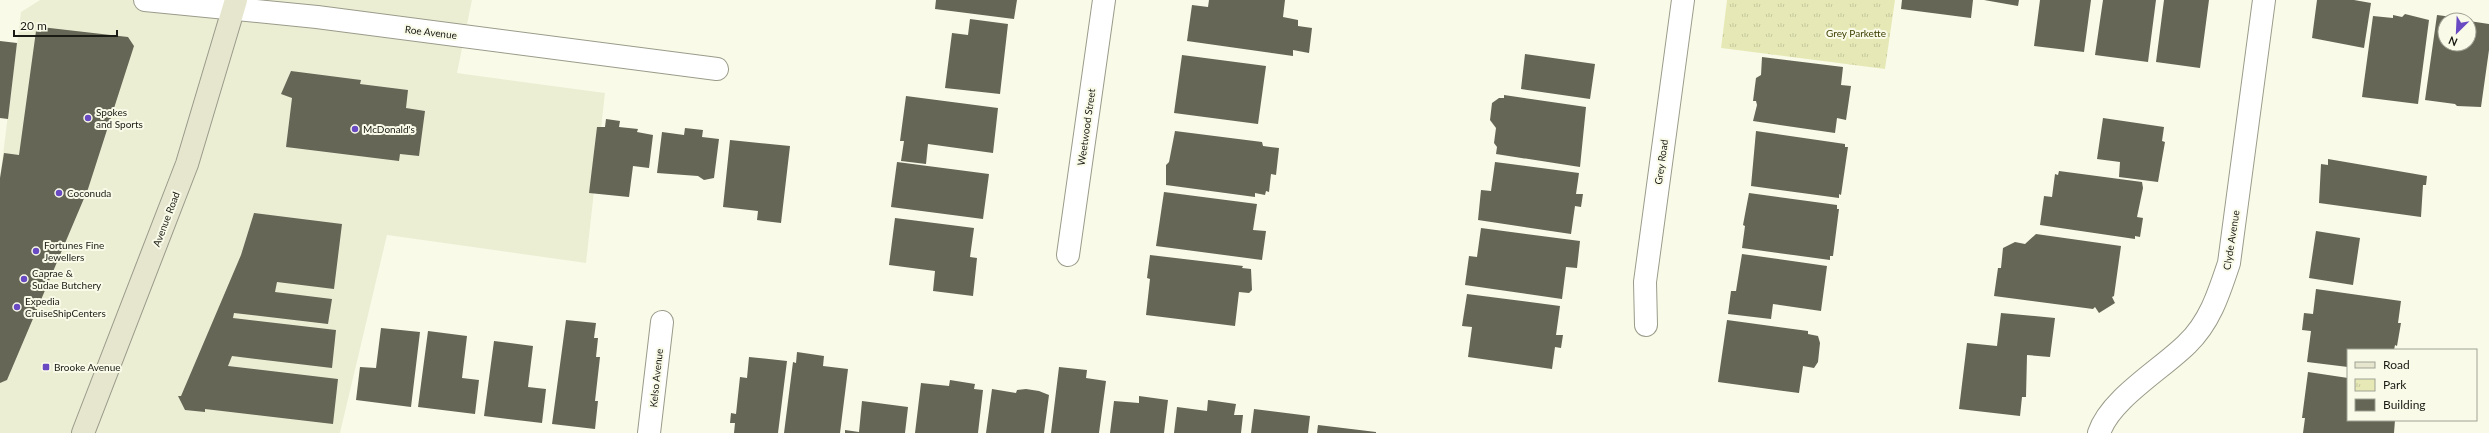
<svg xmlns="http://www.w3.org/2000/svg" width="2489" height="433" font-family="Lato,sans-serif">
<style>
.built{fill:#eceed4}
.park{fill:url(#park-tufts)}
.building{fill:#656656}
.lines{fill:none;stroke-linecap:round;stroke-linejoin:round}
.street-casing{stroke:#9a9b8a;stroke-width:24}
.secondary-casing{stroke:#9a9b8a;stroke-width:24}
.street{stroke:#fff;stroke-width:22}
.secondary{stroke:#e6e6ce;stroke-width:22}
.poi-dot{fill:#694ac3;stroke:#f9fbe8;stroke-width:1.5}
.labels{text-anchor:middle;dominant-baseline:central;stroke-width:4;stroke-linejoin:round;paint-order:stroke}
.street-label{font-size:10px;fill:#1b1b15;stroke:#f9fbe8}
.park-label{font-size:10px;fill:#3d3e02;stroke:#f9fbe8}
.poi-label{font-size:10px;fill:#1b1b15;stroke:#f9fbe8;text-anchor:start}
</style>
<defs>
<pattern id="park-tufts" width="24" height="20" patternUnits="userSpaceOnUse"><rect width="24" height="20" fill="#e6e9b6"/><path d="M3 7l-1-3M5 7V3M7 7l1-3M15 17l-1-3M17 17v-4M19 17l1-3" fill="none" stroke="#c5c79c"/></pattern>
</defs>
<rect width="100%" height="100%" fill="#f9fbe8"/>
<!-- built -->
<path class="built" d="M40 0H472L457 73 605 93 586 263 387 235 340 433H0V178L21 12Z"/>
<!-- park -->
<path class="park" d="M1727 0H1895L1885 69 1721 48Z"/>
<!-- building -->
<path class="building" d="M936 0H1017L1014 19 935 9Z
M1209 0H1285L1283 17 1298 20V26L1312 28 1309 53 1293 50V56L1187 41 1192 5 1208 7Z
M1902 0H1973L1971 18 1901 9Z
M1984 0H2019L2018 6Z
M2040 0H2091L2084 52 2034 46Z
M2103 0H2156L2148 62 2095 55Z
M2164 0H2209L2200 68 2156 62Z
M2317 0H2354L2371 3 2364 48 2312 38Z
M2405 14 2429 20 2418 104 2362 97 2373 16 2393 18V15L2402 17Z
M2437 15 2460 18 2445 20V44H2469V21L2489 24V50L2481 107 2457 106 2455 104 2425 100Z
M970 19 1008 24 1000 94 945 88 952 33 968 35Z
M41 27 128 37 134 46 88 189 7 380 0 383V178L4 153 19 155 36 31 41 32Z
M0 41 17 43 8 119 0 118Z
M1525 54 1595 64 1590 99 1521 89Z
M1182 55 1266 66 1258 124 1174 113Z
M1762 57 1843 67 1841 85 1851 86 1846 120 1837 118 1835 133 1753 121 1757 105 1756 101H1753L1756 78 1761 75Z
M291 71 361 80 360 84 408 90 406 108 425 111 419 156 400 154 399 161 286 147 292 98 281 94Z
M1504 95 1586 107 1580 167 1496 154 1497 147 1494 143 1496 128 1490 120 1492 103 1499 98H1504Z
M906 96 998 108 993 153 928 144 926 164 901 161 904 141H900Z
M2103 118 2164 127 2162 141 2165 142 2158 182 2119 177 2120 162 2097 159Z
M606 119 620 121 619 127 638 129 637 132 653 135 649 168 633 166 629 197 589 193 597 127H605Z
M685 128 703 130 702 137 719 139 714 178 704 180 698 176 657 173 662 132 684 135Z
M1175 131 1262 142 1263 146 1279 148 1276 175 1271 174 1269 192 1266 191 1265 195 1255 193V197L1166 185V165L1169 162Z
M1756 131 1845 144V147H1848L1841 195 1839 194V198L1751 186Z
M730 140 790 146 781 223 757 220 758 211 723 207Z
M2328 159 2427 176 2426 185H2423L2421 217 2319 203 2321 164 2328 165Z
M897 162 989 174 983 219 891 207Z
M1495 162 1579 173 1576 194H1583L1581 207 1575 206 1571 234 1478 220 1481 190 1491 191Z
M2059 171 2142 182 2143 188 2137 217 2143 218 2140 237 2135 236V239L2040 225 2044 196 2052 197 2055 174 2058 175Z
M1164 192 1257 204 1253 230 1266 231 1262 260 1156 246Z
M1749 193 1837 205V209H1839L1833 256H1830V260L1742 248 1745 226 1743 225Z
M254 213 342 224 334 289 277 282 275 292 332 299 328 324 234 313 233 318 336 330 332 368 232 356 228 366 338 379 333 424 205 409V412L185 410 178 396H181L241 255Z
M895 218 974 228 970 257 977 258 973 296 933 291 935 271 889 265Z
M1481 228 1580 241 1577 268 1566 267 1562 299 1465 285 1469 256 1477 257Z
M2316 231 2360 238 2353 285 2309 278Z
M2036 234 2121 246 2114 296 2112 297 2115 303 2099 313 2095 307 2093 309 1994 296 1998 268H2001L2003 248 2015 242 2025 244Z
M1742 254 1827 266 1821 311 1773 304 1771 319 1728 314 1731 291H1736Z
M1150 255 1243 266 1242 268 1251 269 1252 290 1249 293 1239 292 1235 326 1146 315 1150 279 1147 278Z
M2316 289 2401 301 2398 323H2401L2397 346 2395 345 2394 350H2348V367L2307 362 2311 331 2302 330 2304 313 2313 314Z
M1467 294 1560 306 1556 335H1563L1561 348 1555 347 1552 369 1468 357 1472 327 1462 326Z
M2001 313 2055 318 2050 357 2027 355 2026 397H2022L2020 416 1959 409 1967 343 1997 346Z
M566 320 596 323 594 338H598L596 357H600L595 401H598L595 429 552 424Z
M1727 320 1808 331V334L1818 336 1820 343 1818 362 1814 368 1803 366 1799 393 1718 382Z
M381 328 420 332 411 407 356 400 360 367 376 368Z
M428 331 467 336 462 378 479 380 475 414 418 407Z
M494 341 533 346 528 387 546 389 542 423 484 416Z
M797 352 824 356 823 366 848 369 840 433H784L793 362 796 363Z
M749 357 787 361 778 433H734L735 423H730L731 413 736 414 740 377 747 378Z
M1059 367 1087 370 1086 378 1106 381 1099 433H1051Z
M2308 372 2348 378V420H2395L2394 433H2303L2305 418H2302Z
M950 380 975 384 974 389 983 390 978 433H915L921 383 949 386Z
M992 389 1016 393 1017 390 1026 389 1039 391 1049 395 1044 433H986Z
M1139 396 1168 400 1164 433H1110L1114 401 1139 403Z
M1208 400 1236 404 1234 415H1243L1241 433H1174L1177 407 1207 411Z
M862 401 908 407 905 433H845V430L859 432Z
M1254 409 1310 416 1308 433H1251Z
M1318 425 1376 432V433H1317Z"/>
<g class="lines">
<!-- street casing -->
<g class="street-casing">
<path id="street" d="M145 0 317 17 717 69
M1068 255 1104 0
M1646 325 1645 282 1683 0
M649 433 662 322
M2099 433C2110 399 2162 369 2187 344 2210 322 2219 293 2229 263L2264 0"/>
</g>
<!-- secondary casing -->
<g class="secondary-casing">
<path id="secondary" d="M83 433 187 164 236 0"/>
</g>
<!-- street -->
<use href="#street" class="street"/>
<!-- secondary -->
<use href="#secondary" class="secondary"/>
</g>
<!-- markers -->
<g class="poi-dot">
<circle cx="88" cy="118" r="4"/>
<circle cx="355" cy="129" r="4"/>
<circle cx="59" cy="193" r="4"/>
<circle cx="36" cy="251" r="4"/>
<circle cx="24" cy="279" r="4"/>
<circle cx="17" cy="307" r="4"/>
<rect x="42" y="363" width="8" height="8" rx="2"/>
</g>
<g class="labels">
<!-- street labels -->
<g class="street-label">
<text transform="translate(431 32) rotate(7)">Roe Avenue</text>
<text transform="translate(1086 127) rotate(-82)">Weetwood Street</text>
<text transform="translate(1661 162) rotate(-82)">Grey Road</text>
<text transform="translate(166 219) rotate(-69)">Avenue Road</text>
<text transform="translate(2231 240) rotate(-81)">Clyde Avenue</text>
<text transform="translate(656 378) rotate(-84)">Kelso Avenue</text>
</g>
<!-- park labels -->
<g class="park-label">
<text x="1856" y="33">Grey Parkette</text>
</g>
<!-- poi labels -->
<g class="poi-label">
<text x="96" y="112">Spokes<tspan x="96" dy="12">and Sports</tspan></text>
<text x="363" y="129">McDonald's</text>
<text x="67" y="193">Coconuda</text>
<text x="44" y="245">Fortunes Fine<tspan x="44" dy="12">Jewellers</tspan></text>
<text x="32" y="273">Caprae &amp;<tspan x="32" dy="12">Sudae Butchery</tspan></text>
<text x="25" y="301">Expedia<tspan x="25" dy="12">CruiseShipCenters</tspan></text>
<text x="54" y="367">Brooke Avenue</text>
</g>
</g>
<!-- legend -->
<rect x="2347" y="349" width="130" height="72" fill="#f9fbe8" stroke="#a0a194"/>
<rect x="2355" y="362" width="20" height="6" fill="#e6e6ce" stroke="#a0a194"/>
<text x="2383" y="369" font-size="12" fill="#1b1b15">Road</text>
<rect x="2355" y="379" width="20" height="12" fill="url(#park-tufts)" stroke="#a0a194"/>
<text x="2383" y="389" font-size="12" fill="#1b1b15">Park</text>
<rect x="2355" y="399" width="20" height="12" fill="#656656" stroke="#a0a194"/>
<text x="2383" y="409" font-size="12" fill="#1b1b15">Building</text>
<!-- north arrow -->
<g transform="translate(2457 32) rotate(204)"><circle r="19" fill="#f9fbe8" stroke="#a0a194"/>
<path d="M0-3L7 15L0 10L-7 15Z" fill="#694ac3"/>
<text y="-6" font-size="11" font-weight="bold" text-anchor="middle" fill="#1b1b15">N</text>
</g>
<!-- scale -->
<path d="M14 30v6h103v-6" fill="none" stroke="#1b1b15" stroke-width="2"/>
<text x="20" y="30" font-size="12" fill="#1b1b15" stroke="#f9fbe8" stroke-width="3" paint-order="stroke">20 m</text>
</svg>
